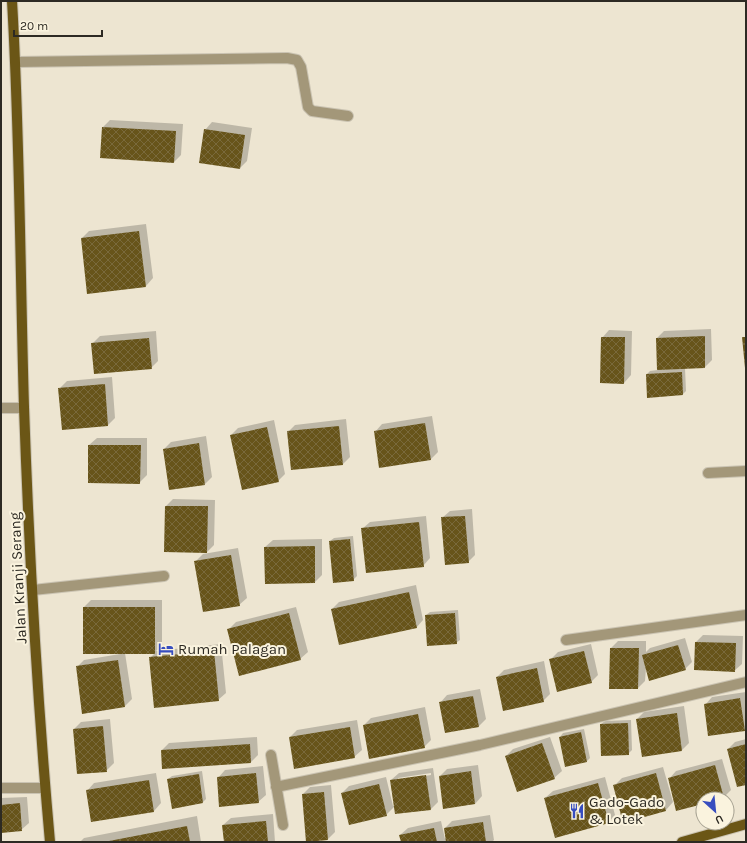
<svg xmlns="http://www.w3.org/2000/svg" width="747" height="843" font-family="Karla,sans-serif">
<style>
.shadow{fill:#0003;fill-rule:evenodd}
.building{fill:url(#building-cross-hatch)}
.lines{fill:none;stroke-linecap:round;stroke-linejoin:round}
.minor-casing{stroke:#cac3b2;stroke-width:12}
.major-casing{stroke:#cac3b2;stroke-width:12}
.minor{stroke:#a39779;stroke-width:10}
.major{stroke:#6b5616;stroke-width:10}
.labels{text-anchor:middle;dominant-baseline:central;stroke-width:4;stroke-linejoin:round;paint-order:stroke}
.street-label{font-size:15px;fill:#2d2a23;stroke:#faf3de}
.poi-label{font-size:15px;fill:#2d2a23;stroke:#faf3de;text-anchor:start}
</style>
<defs>
<pattern id="building-cross-hatch" width="8" height="8" patternUnits="userSpaceOnUse"><rect width="8" height="8" fill="#67541a"/><path d="M0 0l8 8M0 8l8-8" fill="none" stroke="#79693b"/></pattern>
</defs>
<rect width="100%" height="100%" fill="#ede5d1"/>
<!-- shadow -->
<path class="shadow" d="M110 120 183 124 181 155 174 162 103 127Z
M212 122 252 128 247 161 240 168 205 130Z
M146 224 153 278 146 286 82 238 89 231Z
M711 329 712 360 705 367 685 368 686 391 683 394 647 374 650 371 658 370 657 338 664 331Z
M609 330 632 331 631 375 624 383 602 338Z
M156 331 158 361 151 368 92 344 100 336Z
M112 377 115 418 108 425 59 389 67 381Z
M432 416 438 452 431 459 375 432 382 424Z
M346 419 350 457 343 464 288 432 295 425Z
M274 420 285 474 278 481 231 435 238 428Z
M206 436 212 477 205 484 170 489 164 449 171 442Z
M97 438H147V475L139 483 89 445Z
M173 499 215 500 214 545 207 552 166 506Z
M472 509 475 555 468 562 442 518 450 511Z
M426 516 430 558 423 566 362 529 370 522Z
M353 536 357 576 353 580 330 541 334 538Z
M322 539V575L315 582 265 547 273 540Z
M238 548 247 598 239 605 195 562 203 554Z
M416 585 423 620 416 628 332 609 339 602Z
M91 600H162V646L156 651 221 644 226 693 218 700 150 658 155 653H125L132 699 125 706 77 667 84 660 120 654 84 607Z
M296 607 308 652 300 659 228 630 236 622Z
M458 610 460 640 456 643 426 615 430 612Z
M703 635 743 636 742 664 734 671 695 669 696 642Z
M685 638 692 662 685 669 646 668 645 681 638 688H610L611 648 618 641H646V652L650 648Z
M591 644 598 675 591 682 551 659 558 652Z
M544 661 550 694 543 701 497 677 504 670Z
M480 689 486 719 479 726 445 732 440 703 447 695Z
M746 692V728L744 730 705 705 712 697Z
M684 706 689 743 682 750 637 719 644 712Z
M425 707 431 740 424 747 364 725 371 718Z
M110 719 114 763 106 771 74 729 81 722Z
M357 720 362 750 354 757 290 737 297 730Z
M631 720 632 750 628 754 601 724 605 721Z
M584 729 590 758 587 761 560 737 563 733Z
M257 737 258 755 251 762 162 750 169 743Z
M550 737 562 771 554 778 506 756 513 749Z
M746 739V784L728 749 735 742Z
M722 759 731 790 723 798 703 799V803L669 779 676 771Z
M478 765 482 796 475 804 444 808 440 776 447 769Z
M263 766 266 795 258 802 218 778 225 770Z
M663 767 673 802 666 810 614 786 622 778Z
M433 768 438 802 431 809 395 806 386 815 342 793 349 786 386 777 393 806H395L391 780 399 773ZM431 773V775L398 780V778Z
M202 771 206 799 203 802 168 779 172 776Z
M156 773 161 803 154 811 92 821 87 791 94 783Z
M605 777 615 815 608 823 545 798 553 791Z
M331 785 335 832 328 839 303 794 310 787Z
M27 797 29 823 21 830 1 832V798Z
M273 814 275 842H225L223 825 231 818Z
M490 815 494 840 492 842H402L400 835 408 828 441 821 445 839 446 838 445 828 452 821Z
M197 816 201 842H80L84 838Z"/>
<!-- building -->
<path class="building" d="M102 127 176 131 174 163 100 158Z
M204 129 245 135 240 169 199 163Z
M139 231 146 287 87 294 81 238Z
M705 336V368L657 370 656 338Z
M601 337H625L624 384 600 383Z
M742 337H746V368H745Z
M149 338 152 369 94 374 91 343Z
M682 372 683 395 647 398 646 374Z
M105 384 108 426 62 430 58 388Z
M425 423 431 460 379 468 374 431Z
M339 426 343 465 291 470 287 431Z
M267 427 279 482 242 490 230 435Z
M199 443 205 485 169 490 163 449Z
M88 445H141L140 484 88 483Z
M165 506H208L207 553 164 552Z
M465 516 469 563 445 565 441 517Z
M419 522 424 567 366 573 361 528Z
M350 539 354 581 333 583 329 541Z
M315 546V583L265 584 264 547Z
M231 555 240 606 203 612 194 561Z
M409 592 417 628 339 645 331 609Z
M83 607H155V654H83Z
M289 613 301 660 239 676 227 629Z
M455 613 457 644 427 646 425 615Z
M695 642 736 643 735 672 694 670Z
M678 645 686 670 649 681 642 655Z
M610 648H639L638 689H609Z
M214 651 219 701 154 708 149 657Z
M584 651 592 683 557 692 549 659Z
M118 660 125 707 82 714 76 666Z
M537 668 544 702 503 711 496 677Z
M473 696 479 727 445 733 439 702Z
M740 698 745 731 708 736 704 704Z
M677 713 682 751 642 757 636 719Z
M418 714 425 748 369 759 363 725Z
M628 723 629 755 601 756 600 724Z
M103 726 107 772 77 774 73 729Z
M350 727 355 758 294 769 289 737Z
M581 732 587 762 565 767 559 737Z
M542 743 555 779 517 792 505 756Z
M250 744 251 763 162 769 161 750Z
M746 744V785L737 787 727 749Z
M715 765 724 798 703 799V804L676 811 668 778Z
M471 771 475 804 443 809 439 776Z
M256 773 259 803 219 807 217 777Z
M656 773 666 811 623 823 613 785Z
M199 774 203 803 172 809 167 779Z
M426 775 431 810 395 814 390 780Z
M149 780 154 812 91 822 86 790Z
M598 783 609 823 555 838 544 798Z
M379 784 387 816 349 825 341 793Z
M324 792 328 840 306 842 302 794Z
M20 803 22 831 1 833V805Z
M266 821 268 842H224L222 825Z
M483 822 486 842H446L444 828Z
M187 826 190 842H109V841Z
M434 828 437 842H401L399 835Z"/>
<g class="lines">
<!-- minor casing -->
<g class="minor-casing">
<path id="minor" d="M16 62 287 58 297 60 301 67 308 107 312 111 348 116
M1 408H24
M708 473 746 471
M33 590 164 576
M566 640 746 615
M271 755 283 825
M276 787 480 745 746 682
M1 788H45"/>
</g>
<!-- major casing -->
<g class="major-casing">
<path id="major" d="M12 1C20 136 20 272 24 407 29 552 37 697 50 842
M682 842 746 824"/>
</g>
<!-- minor -->
<use href="#minor" class="minor"/>
<!-- major -->
<use href="#major" class="major"/>
</g>
<!-- icons -->
<defs>
<g id="hotel-bare" transform="scale(1.2)"><path d="M-6-4.5h1.5V1H6V5H4.5V3h-9V5H-6ZM-4 0a1.8 1.8 0 1 1 3.6 0ZM.5 0V-2.5h3Q6-2.5 6 0Z" fill="#374dbf" stroke="#faf3de" stroke-width="2.5" paint-order="stroke"/></g>
<g id="restaurant-bare" transform="scale(1.2)"><path d="M-5-6h1v4h1v-4h1v4h1v-4h1v5L-1.5 .5V6h-2V.5L-5-1ZM5-6V6H3V1.5H1.5Q1.5-4 5-6Z" fill="#374dbf" stroke="#faf3de" stroke-width="2.5" paint-order="stroke"/></g>
</defs>
<g fill-rule="evenodd">
<use href="#hotel-bare" x="166" y="649"/>
<use href="#restaurant-bare" x="577" y="811"/>
</g>
<g class="labels">
<!-- street labels -->
<g class="street-label">
<text transform="translate(18 578) rotate(-93)">Jalan Kranji Serang</text>
</g>
<!-- poi labels -->
<g class="poi-label">
<text x="178" y="649">Rumah Palagan</text>
<text x="589" y="802">Gado-Gado<tspan x="589" dy="17">&amp; Lotek</tspan></text>
</g>
</g>
<!-- border -->
<rect width="747" height="843" fill="none" stroke="#2d2a23" stroke-width="4"/>
<!-- north arrow -->
<g transform="translate(715 811) rotate(153)"><circle r="19" fill="#faf3de" stroke="#a8a393"/>
<path d="M0-3L7 15L0 10L-7 15Z" fill="#374dbf"/>
<text y="-6" font-size="11" font-weight="bold" text-anchor="middle" fill="#2d2a23">U</text>
</g>
<!-- scale -->
<path d="M14 30v6h88v-6" fill="none" stroke="#2d2a23" stroke-width="2"/>
<text x="20" y="30" font-size="12" fill="#2d2a23" stroke="#faf3de" stroke-width="3" paint-order="stroke">20 m</text>
</svg>
